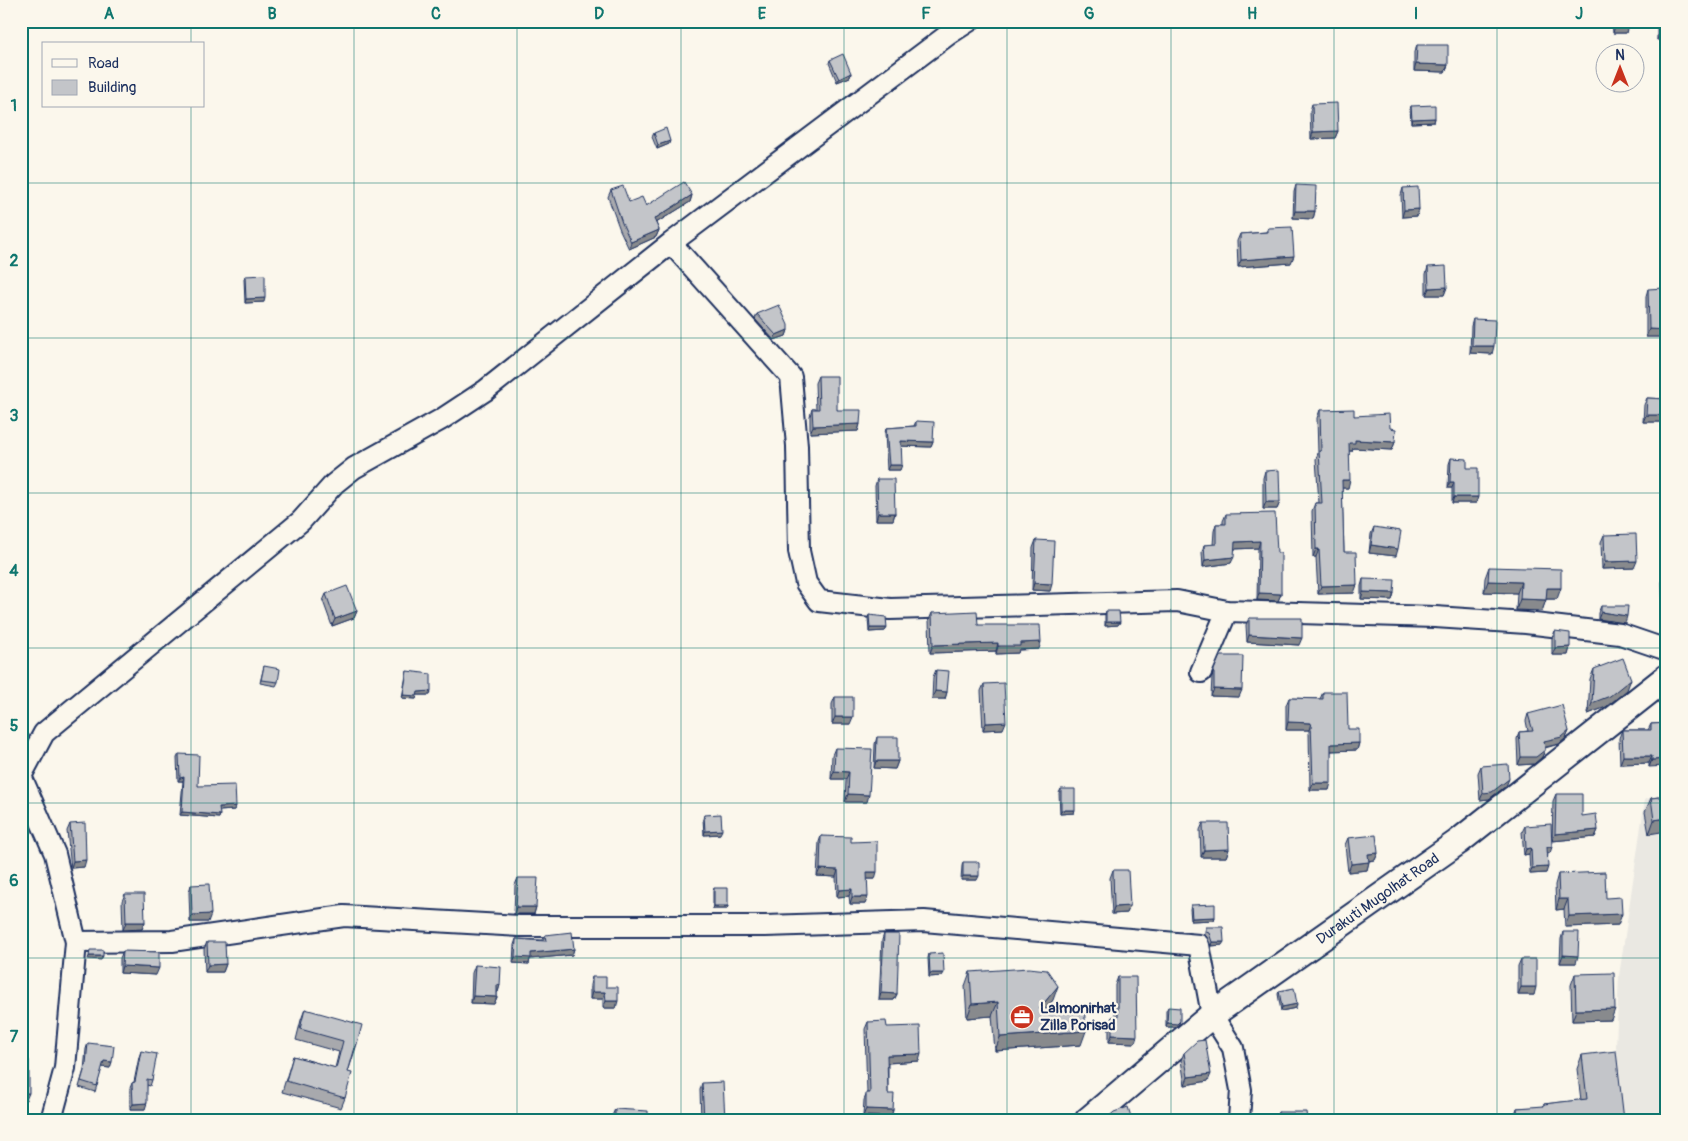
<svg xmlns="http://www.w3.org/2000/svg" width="1688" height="1141" font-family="Pangolin,sans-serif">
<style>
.built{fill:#eae8e2}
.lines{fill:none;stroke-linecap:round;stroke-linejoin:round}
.minor-casing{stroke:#1b2f5e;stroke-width:24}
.major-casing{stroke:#1b2f5e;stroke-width:29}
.minor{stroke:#fbf7ec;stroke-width:20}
.major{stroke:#fbf7ec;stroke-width:25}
.wall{fill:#a8a9ad;stroke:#1b2f5e}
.shaded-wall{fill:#888a8d;stroke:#1b2f5e}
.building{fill:#c3c5c9;stroke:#1b2f5e}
.grid{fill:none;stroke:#0f766e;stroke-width:1;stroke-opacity:0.55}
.labels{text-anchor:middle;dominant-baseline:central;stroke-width:4.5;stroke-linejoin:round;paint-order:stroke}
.street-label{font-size:15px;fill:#1b2f5e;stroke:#fbf7ec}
.poi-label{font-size:15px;font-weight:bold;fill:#1b2f5e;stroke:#fbf7ec;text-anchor:start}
.neatline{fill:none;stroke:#0f766e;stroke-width:2}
.grid-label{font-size:16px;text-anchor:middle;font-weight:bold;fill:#0f766e}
</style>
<rect width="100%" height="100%" fill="#fbf7ec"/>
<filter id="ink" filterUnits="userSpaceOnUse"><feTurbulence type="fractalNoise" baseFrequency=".02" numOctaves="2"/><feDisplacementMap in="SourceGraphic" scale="10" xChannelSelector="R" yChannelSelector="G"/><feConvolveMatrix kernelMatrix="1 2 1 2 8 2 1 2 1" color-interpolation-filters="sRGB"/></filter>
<g filter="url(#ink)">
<!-- built -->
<path class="built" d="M1667 795V1120H1621L1616 1046 1619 976 1645 799Z"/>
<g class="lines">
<!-- minor casing -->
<g class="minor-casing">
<path id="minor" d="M671 243 791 377 797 446 799 551 806 583 819 601 890 609 1177 601 1227 611 1435 617 1526 623 1620 634 1667 650
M1201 672 1227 611
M21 776 44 733 301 521 334 484 354 468 442 419 486 390 671 243 949 34 969 21
M21 776 55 854 76 942 65 1068 51 1120
M76 942 172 941 344 916 519 926H765L924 921 1199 945 1212 1015 1233 1048 1241 1090 1239 1120"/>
</g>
<!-- major casing -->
<g class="major-casing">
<g id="major">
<path id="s1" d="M1088 1120 1212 1015 1458 842 1667 677"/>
</g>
</g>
<!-- minor -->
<use href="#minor" class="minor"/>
<!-- major -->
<use href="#major" class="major"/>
</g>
<!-- wall -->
<path class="wall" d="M1612 21H1628L1626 33H1613Z
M1657 21H1667L1657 40Z
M1417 45 1448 65 1445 72 1414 71V52Z
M830 60 851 73 850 77 837 82 829 63Z
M1312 104 1338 131 1335 138 1311 139 1310 111Z
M1411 106 1435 118 1434 122 1411 123 1410 109Z
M654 133 669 144 657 149 652 137Z
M1296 185 1315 211 1313 219 1293 218 1294 192Z
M1403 188 1419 209 1417 216 1402 217 1401 195Z
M611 190 629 202 646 206 692 195 690 202 656 223 659 230 656 237 629 249 620 230 608 197Z
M1268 228 1291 263 1238 267 1237 241 1240 234 1266 232Z
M1428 267 1447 287 1444 295H1426V274Z
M245 276 264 302 245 303 244 279Z
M1648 289 1665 316H1667V337H1646V296Z
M757 314 788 330 786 336 774 340 755 319Z
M1473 319 1492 354 1470 353 1471 326Z
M818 376 837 410 860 424 858 431 810 433V416L812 409H816L815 383Z
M1647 398 1667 399V422H1643L1644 405Z
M1320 410 1354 416 1390 428 1395 442 1392 450 1353 448 1352 451H1349L1348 488H1342L1344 552 1354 593 1318 594 1316 557H1313L1312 511 1315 503H1319L1316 459 1318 453 1317 418Z
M916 421 933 442 931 447 901 446 900 470H887L885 433 886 428 914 426Z
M1451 458 1467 468 1476 503H1452V488H1448L1449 464Z
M1265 471 1280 502 1277 509H1263V478Z
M877 479 895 513 893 520H876L875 486Z
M1226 514 1277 553 1281 594 1278 601 1257 600 1258 548 1234 549 1231 563 1203 567 1202 552 1204 545H1213L1214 531 1216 524H1223V521Z
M1374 527 1396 556 1369 553 1371 534Z
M1604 535 1634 568 1602 569 1601 542Z
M1036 540 1050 591 1032 590 1033 548Z
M1489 567 1557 599H1546L1542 611 1516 610 1517 593 1484 592 1485 578Z
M1665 572H1667V620H1663L1662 582Z
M1363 579 1394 593 1392 600 1361 599V586Z
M326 594 357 611 354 618 332 626 323 601Z
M1601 606 1625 623 1598 619V613Z
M1106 611 1120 622 1118 625 1105 626V615Z
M932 613 978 625 1039 649 1019 650 1018 653 996 654V651L930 653 929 620Z
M869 615 887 628 885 631 869 632 868 618Z
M1249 618 1299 645 1247 642 1246 625Z
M1555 631 1570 647 1568 655H1552V638Z
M264 666 278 682 276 686 260 683Z
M1594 669 1627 690 1606 707 1588 714 1590 679Z
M936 670 947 692 945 699H932L933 677Z
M1214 670 1239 697 1211 696 1212 677Z
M407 671 431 691 430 695H417L416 699 402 698 406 675Z
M984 684 1003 729 983 730 981 691Z
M1323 692 1348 729 1359 743 1357 750 1331 751 1329 790H1310L1309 730H1286V705L1289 698 1320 699Z
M835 697 850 724H832V704Z
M1528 714 1569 731 1566 738 1559 744 1545 748V750L1542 757 1534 764 1518 765 1517 739 1519 732 1528 731 1526 721Z
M1667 723 1649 767V763L1620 764 1619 738 1622 730H1648L1651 724Z
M877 737 898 761 895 769 874 768 875 744Z
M835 748 867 802H845L846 779H831L832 755Z
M179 754 198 786 236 806 234 810 219 811V818L180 815 183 781H178L177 758Z
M1481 766 1506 786 1489 799 1480 800 1478 773Z
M1061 789 1074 813 1060 814 1059 793Z
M1556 794 1598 830 1595 837 1552 841 1553 801Z
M1667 796 1649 834 1645 812 1651 798Z
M704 815 720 834 704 835 703 819Z
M1203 823 1229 849 1226 857H1201L1200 830Z
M70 824 84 867 71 868 67 831Z
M1525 826 1550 853H1548L1546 873 1530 874 1529 854 1524 855 1522 832Z
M821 836 851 842 875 879H867L865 904H850L849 896 837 897 836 877 817 876 819 842Z
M1348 838 1378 853 1375 860 1369 861 1367 870 1348 872 1345 845Z
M963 862 977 880H961L962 866Z
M1113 870 1130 906 1127 913 1112 914 1110 878Z
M1558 874 1606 898 1618 925 1565 927 1564 909 1556 910 1555 885Z
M518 878 536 907 534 914H514L515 885Z
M191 885 208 922H190L189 892Z
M714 888 728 906 727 909H713V891Z
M125 894 145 922 142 929 123 930 122 901Z
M1191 905 1215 917 1214 920 1191 921 1190 909Z
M1206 927 1222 945 1211 946 1207 937 1205 935V931Z
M1563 932 1576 963H1560L1561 939Z
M884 934 897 994 894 1000H879L882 940Z
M545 935 574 949 572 955 530 959 529 964 513 963 514 945 516 939 543 940Z
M207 942 226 964 223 972H205L204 949Z
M123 951 156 975 120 973V958Z
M929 954 942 976 929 977 928 958Z
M1521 959 1534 995H1518V966Z
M475 965 500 985 498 992H497V997L494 1004 471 1003 472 973Z
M970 972 1053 1000 1045 1009 1081 1045 995 1051 992 1016 967 1018 965 986Z
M1575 974 1611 1020 1572 1021 1571 985Z
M592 977 606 987 616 1008H603V999H590V985Z
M1118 977 1135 1043 1109 1042V1024L1112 1017H1115V985Z
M1279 991 1296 1008 1281 1011 1278 994Z
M1168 1007 1179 1024 1175 1027H1166V1011Z
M305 1009 357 1044 348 1072 345 1098 341 1108 282 1092 293 1056 335 1068 339 1052 296 1040 301 1020Z
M868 1022 887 1027 919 1061 888 1063V1094L893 1110 891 1117 863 1116 864 1100 867 1093 865 1029Z
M88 1043 110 1068 102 1067 95 1092 79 1087 84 1070 86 1049Z
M141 1051 152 1080 150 1086 147 1085 145 1109H130V1088L132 1083 134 1082 139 1057Z
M1184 1053 1208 1081 1185 1085 1181 1060Z
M1582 1055 1624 1120H1513L1517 1108 1543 1107 1544 1104 1581 1100 1577 1069Z
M702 1083 725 1120H701L700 1090Z
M615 1109 648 1120H612V1116Z
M1278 1112 1307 1120H1276Z"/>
<!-- shaded-wall -->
<path class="shaded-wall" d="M1628 25 1626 33H1613L1615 26Z
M1659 33H1667V41L1657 40Z
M1416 64 1448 65 1445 72 1414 71Z
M851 73 850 77 837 82 839 79Z
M1435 118 1434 122 1411 123 1412 119Z
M1338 131 1335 138 1311 139 1313 132Z
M670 141 669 144 657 149 658 145Z
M692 195 690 202 651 226 654 219Z
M1419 209 1417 216 1402 217 1404 210Z
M1295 211H1315L1313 219 1293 218Z
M659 230 656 237 629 249 631 242Z
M1294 256 1291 263 1238 267 1241 260Z
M1447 287 1444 295H1426L1429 288Z
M265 298 264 302 245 303 246 299Z
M1649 329 1667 330V337H1646Z
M788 330 786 336 774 340 776 335Z
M1472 346H1494L1492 354 1470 353Z
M1646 415H1667V422H1643Z
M860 424 858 431 810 433 813 426Z
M1355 440 1395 442 1392 450 1353 448 1352 451H1346L1349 443Z
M901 441 933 442 931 447 899 446Z
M889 465H902L900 470H887Z
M1342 480H1350L1348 488H1339Z
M1450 482H1454L1452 488H1448Z
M1454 497H1478L1476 503H1452Z
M1266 502H1280L1277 509H1263Z
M878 513H895L893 520H876Z
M1260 541 1258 548 1233 549 1235 542Z
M1371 545 1398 549 1396 556 1369 553Z
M1316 549H1319L1316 557H1313Z
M1234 557 1231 563 1203 567 1205 560Z
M1637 561 1634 568 1602 569 1605 562Z
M1488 581 1521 582 1517 593 1484 592Z
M1034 583 1052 584 1050 591 1032 590Z
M1357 585 1354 593 1318 594 1321 586Z
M1547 588H1561L1557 599H1543Z
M1363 592 1394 593 1392 600 1361 599Z
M1259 593 1281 594 1278 601 1257 600Z
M1520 599 1546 600 1542 611 1516 610Z
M1667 610V620H1663Z
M357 611 354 618 332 626 335 619Z
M1601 612 1627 616 1625 623 1598 619Z
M1106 622H1120L1118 625 1105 626Z
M870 628H887L885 631 869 632Z
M1249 635 1302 638 1299 645 1247 642Z
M1041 642 1039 649 1019 650 1018 653 996 654 998 646 1020 643Z
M998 643 996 651 930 653 933 645Z
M1570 647 1568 655H1552L1555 648Z
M1631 679 1627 690 1606 707 1588 714 1592 703Z
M1214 689 1242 690 1239 697 1211 696Z
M431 691 430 695H416L418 692Z
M935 691 947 692 945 699H932Z
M403 695 417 696 416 699 402 698Z
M835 717H853L850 724H832Z
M1006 722 1003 729 983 730 986 723Z
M1288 722 1311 723 1309 730H1286Z
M1569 731 1566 738 1559 744 1542 748 1544 741Z
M1359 743 1357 750 1328 751 1331 744Z
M1545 750 1542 757 1534 764 1518 765 1521 757Z
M1623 756H1652L1649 763 1620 764Z
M1667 759V766L1649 767 1652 760Z
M876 761H898L895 769 874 768Z
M834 771 849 772 846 779H831Z
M184 777 183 781H178L180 778Z
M1509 779 1506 786 1489 799 1480 800 1483 793Z
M1313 783H1331L1329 790H1310Z
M848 794 869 795 867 802H845Z
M236 806 234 810 218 811 219 807Z
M1061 810H1075L1074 813 1060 814Z
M182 812 220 815 219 818 180 815Z
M1667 818V831L1649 834 1654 820Z
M722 830 720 834 704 835 705 831Z
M1598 830 1595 837 1552 841 1555 834Z
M1547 847H1552L1550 853H1545Z
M1531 848 1529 854 1524 855 1526 849Z
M1229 849 1226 857H1201L1204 850Z
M1378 853 1375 860 1366 861 1368 854Z
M86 860 84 867 71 868 73 861Z
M1369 862 1367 870 1348 872 1351 864Z
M1548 867 1546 873 1530 874 1532 868Z
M820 869 838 870 836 877 817 876Z
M867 872H877L875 879H864Z
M963 876H979L977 880H961Z
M852 889 849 896 837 897 839 890Z
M852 897H868L865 904H850Z
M1559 899H1568L1564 909 1556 910Z
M714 906H728L727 909H713Z
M1130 906 1127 913 1112 914 1114 907Z
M516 907H536L534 914H514Z
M211 914 208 922H190L192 915Z
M1622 914 1618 925 1565 927 1569 916Z
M1215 917 1214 920 1191 921 1192 918Z
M126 922H145L142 929 123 930Z
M1212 942H1224L1222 945 1211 946Z
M574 949 572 955 530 959 529 964 513 963 515 957 531 953Z
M1563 955 1578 956 1576 963H1560Z
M89 956H103L101 960 88 959Z
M226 964 223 972H205L208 965Z
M122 966 159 968 156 975 120 973Z
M930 973H944L942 976 929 977Z
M497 985H500L498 992H495Z
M1058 986 1053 1000 1034 1024 1039 1009Z
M1521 987H1536L1534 995H1518Z
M592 992H605L603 999H590Z
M881 993 897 994 894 1000H879Z
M473 996 497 997 494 1004 471 1003Z
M606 1001H618L616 1008H603Z
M998 1002 992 1016 967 1018 972 1004Z
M1297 1004 1296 1008 1281 1011 1282 1007Z
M1615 1009 1611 1020 1572 1021 1576 1010Z
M1180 1021 1179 1024 1175 1027H1166L1167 1023Z
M1086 1031 1081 1045 995 1051 1000 1037Z
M1112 1035 1137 1036 1135 1043 1109 1042Z
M921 1054 919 1061 885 1063 887 1055Z
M104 1061 112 1062 110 1068 102 1067Z
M1211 1074 1208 1081 1185 1085 1188 1077Z
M21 1093H29L26 1100H21Z
M147 1103 145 1109H130L133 1104Z
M866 1109 893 1110 891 1117 863 1116Z"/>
<!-- building -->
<path class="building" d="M1615 21H1628V25L1615 26Z
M1660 21H1667V33H1659Z
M1417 45H1448V65L1416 64Z
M843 54 851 73 839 79 830 60Z
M1337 103 1338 131 1313 132 1312 104Z
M1435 105V118L1412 119 1411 106Z
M666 128 670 141 658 145 654 133Z
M684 182 692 195 654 219 659 230 631 242 622 223 611 190 623 186 629 202 642 197 646 206Z
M1296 185 1316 186 1315 211H1295Z
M1418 187 1419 209 1404 210 1403 188Z
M1292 227 1294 256 1241 260 1240 234 1268 232V228Z
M1446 266 1447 287 1429 288 1428 267Z
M265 275V298L246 299 245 276Z
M1664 288 1665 316H1667V330L1649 329 1648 289Z
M779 305 788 325V330L776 335 757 314Z
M1473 319 1495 320 1494 346H1472Z
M818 376H837V410H861L860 424 813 426 812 409H819Z
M1647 398 1667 399V415H1646Z
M1354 409V416L1389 414 1390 428 1396 429 1395 442 1355 440V443H1349L1350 480H1342L1344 552H1356L1357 585 1321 586 1319 549H1316L1315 503H1322L1319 451H1321L1320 410Z
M916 421 934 422 933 442 901 441 902 465H889L886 428 916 426Z
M1451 458 1467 459V468H1478V497H1454V482H1450Z
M1279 470 1280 502H1266L1265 471Z
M877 479H894L895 513H878Z
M1275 513 1277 553H1281V594L1259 593 1260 541 1235 542 1234 557 1205 560 1204 545 1216 544V524H1226V514Z
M1374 527 1401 531 1398 549 1371 545Z
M1636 534 1637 561 1605 562 1604 535Z
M1036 540 1054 541 1052 584 1034 583Z
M1489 567 1561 569V588H1547L1546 600 1520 599 1521 582 1488 581Z
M1665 572H1667V610Z
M1363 579 1395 580 1394 593 1363 592Z
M347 586 357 611 335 619 326 594Z
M1601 606H1628L1627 616 1601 612Z
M977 611 978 625H1040L1041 642 1020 643V646H998V643L933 645 932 613Z
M1106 611H1119L1120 622H1106Z
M869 615 886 617 887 628H870Z
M1249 618H1302V638L1249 635Z
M1555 631 1570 633V647L1555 648Z
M1220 656H1243L1242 690 1214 689V670Z
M1623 658 1631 679 1610 696 1592 703 1594 669Z
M264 666 280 669 278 682 261 680Z
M936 670 949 671 947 692 935 691Z
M407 671 431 674V691L418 692 417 696 403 695Z
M1004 683 1006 722 986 723 984 684Z
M1323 692H1347L1348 729H1359V743L1331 744V783H1313L1311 723 1288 722 1289 698 1323 699Z
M835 697H853V717H835Z
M1562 705 1569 731 1562 737 1544 741 1545 750 1536 757H1521L1519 732 1533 731 1528 714Z
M1667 723V759L1652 760V756H1623L1622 730H1651V724Z
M877 737H898V761H876Z
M835 748 872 749 869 795 848 794 849 772 834 771Z
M179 754 199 755 198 786 235 785 236 806 219 807 220 815 182 812 184 777 180 778Z
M1508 764 1509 779 1492 792 1483 793 1481 766Z
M1061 789H1075V810H1061Z
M1556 794H1582V816L1596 814 1598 830 1555 834Z
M1667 796V818L1654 820 1651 798Z
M721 814 722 830 705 831 704 815Z
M85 823 86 860 73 861 70 824Z
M1203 823H1228L1229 849 1204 850Z
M1551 824 1552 847H1547L1548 867 1532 868 1531 848 1526 849 1525 826Z
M1376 835 1378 853 1368 854 1369 862 1351 864 1348 838Z
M821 836 851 837V842L877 841V872H867L868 897H852V889L839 890 838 870 820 869Z
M963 862H979V876H963Z
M1113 870H1128L1130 906 1114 907Z
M1605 872 1606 898 1621 897 1622 914 1569 916 1568 899H1559L1558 874Z
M518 878H538L536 907H516Z
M209 884 211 914 192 915 191 885Z
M714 888H728V906H714Z
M125 894H144L145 922H126Z
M1215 904V917L1192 918 1191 905Z
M1206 927H1223L1224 942H1212L1209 933 1206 932Z
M572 932 574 949 531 953V958L515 957 516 939 546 941 545 935Z
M1563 932H1579L1578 956 1563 955Z
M884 934H899L897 994 881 993Z
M207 942H225L226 964 208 965Z
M90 950H103V956H89Z
M123 951 159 952V968L122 966Z
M943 953 944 973H930L929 954Z
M1521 959H1536V987H1521Z
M475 965 501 967 500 985H497V997L473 996Z
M1029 968 1047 970 1058 986 1039 1009 1084 1006 1086 1031 1000 1037 998 1002 972 1004 970 972Z
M1614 973 1615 1009 1576 1010 1575 974Z
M592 977H606V987H618V1001H606L605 992H592Z
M1118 977H1136L1137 1036 1112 1035V1017H1118Z
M1294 988 1297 1004 1282 1007 1279 991Z
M1168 1007 1180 1008V1021L1177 1024 1167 1023Z
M305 1009 362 1025 357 1044H356L348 1072 352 1073 345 1098 286 1081 293 1056 336 1068 343 1041 300 1029Z
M886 1021 887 1027 920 1026 921 1054 887 1055 888 1094H894L893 1110 866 1109V1093H870L868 1022Z
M1205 1040 1211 1074 1188 1077 1184 1053 1197 1041Z
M88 1043 114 1046 112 1062 104 1061 97 1086 81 1081 86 1064Z
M141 1051 157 1054 152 1080 147 1079V1103L133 1104 132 1083 135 1082Z
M1616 1051 1624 1120H1518L1517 1108 1544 1106V1104L1587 1099 1582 1055Z
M21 1060H29V1093H21Z
M723 1082 725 1119 704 1120 702 1083Z
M1128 1107 1132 1120H1105L1114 1112Z
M615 1109 648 1111V1120H615Z
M1278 1112H1306L1307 1120H1278Z"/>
</g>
<!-- grid -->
<path class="grid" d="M191 21V44M354 21V1120M517 21V1120M681 21V1120M844 21V1120M1007 21V1120M1171 21V1120M1334 21V1120M1497 21V1120M191 106V1120M21 183H1667M21 338H1667M21 493H1667M21 648H1667M21 803H1667M21 958H1667"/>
<!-- icons -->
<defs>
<g id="office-disc" transform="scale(1.25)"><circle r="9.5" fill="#c8321e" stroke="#fbf7ec"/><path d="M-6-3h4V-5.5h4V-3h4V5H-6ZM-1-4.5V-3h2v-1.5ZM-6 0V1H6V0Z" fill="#fff"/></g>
</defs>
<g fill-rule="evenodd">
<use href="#office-disc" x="1022" y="1017"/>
</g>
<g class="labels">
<!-- street labels -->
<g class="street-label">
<text stroke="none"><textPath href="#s1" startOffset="365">Durakuti Mugolhat Road</textPath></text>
</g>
<!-- poi labels -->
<g class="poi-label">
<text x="1040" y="1008">Lalmonirhat<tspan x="1040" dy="17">Zilla Porisad</tspan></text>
</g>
</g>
<!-- margin -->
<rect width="1688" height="1141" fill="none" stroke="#fbf7ec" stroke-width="55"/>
<!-- legend -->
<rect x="42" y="42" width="162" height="65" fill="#fbf7ec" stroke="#a1a7b3"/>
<rect x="52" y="59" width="25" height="8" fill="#fbf7ec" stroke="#a1a7b3"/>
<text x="88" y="68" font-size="15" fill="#1b2f5e">Road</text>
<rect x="52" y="80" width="25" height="15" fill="#c3c5c9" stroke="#a1a7b3"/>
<text x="88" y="92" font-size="15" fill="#1b2f5e">Building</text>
<!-- north arrow -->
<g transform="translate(1620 68)"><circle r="24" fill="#fbf7ec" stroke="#a1a7b3"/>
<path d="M0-4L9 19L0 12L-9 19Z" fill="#c8321e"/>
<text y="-8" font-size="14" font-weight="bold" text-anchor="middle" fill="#1b2f5e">N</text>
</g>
<rect x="28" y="28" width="1632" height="1086" class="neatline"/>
<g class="grid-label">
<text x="109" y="19">A</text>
<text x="272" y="19">B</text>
<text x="436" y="19">C</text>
<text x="599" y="19">D</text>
<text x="762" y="19">E</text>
<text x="926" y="19">F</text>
<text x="1089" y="19">G</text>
<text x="1252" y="19">H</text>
<text x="1416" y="19">I</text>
<text x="1579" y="19">J</text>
<text x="14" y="111">1</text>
<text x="14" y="266">2</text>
<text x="14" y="421">3</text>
<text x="14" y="576">4</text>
<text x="14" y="731">5</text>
<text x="14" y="886">6</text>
<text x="14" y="1042">7</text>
</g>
</svg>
